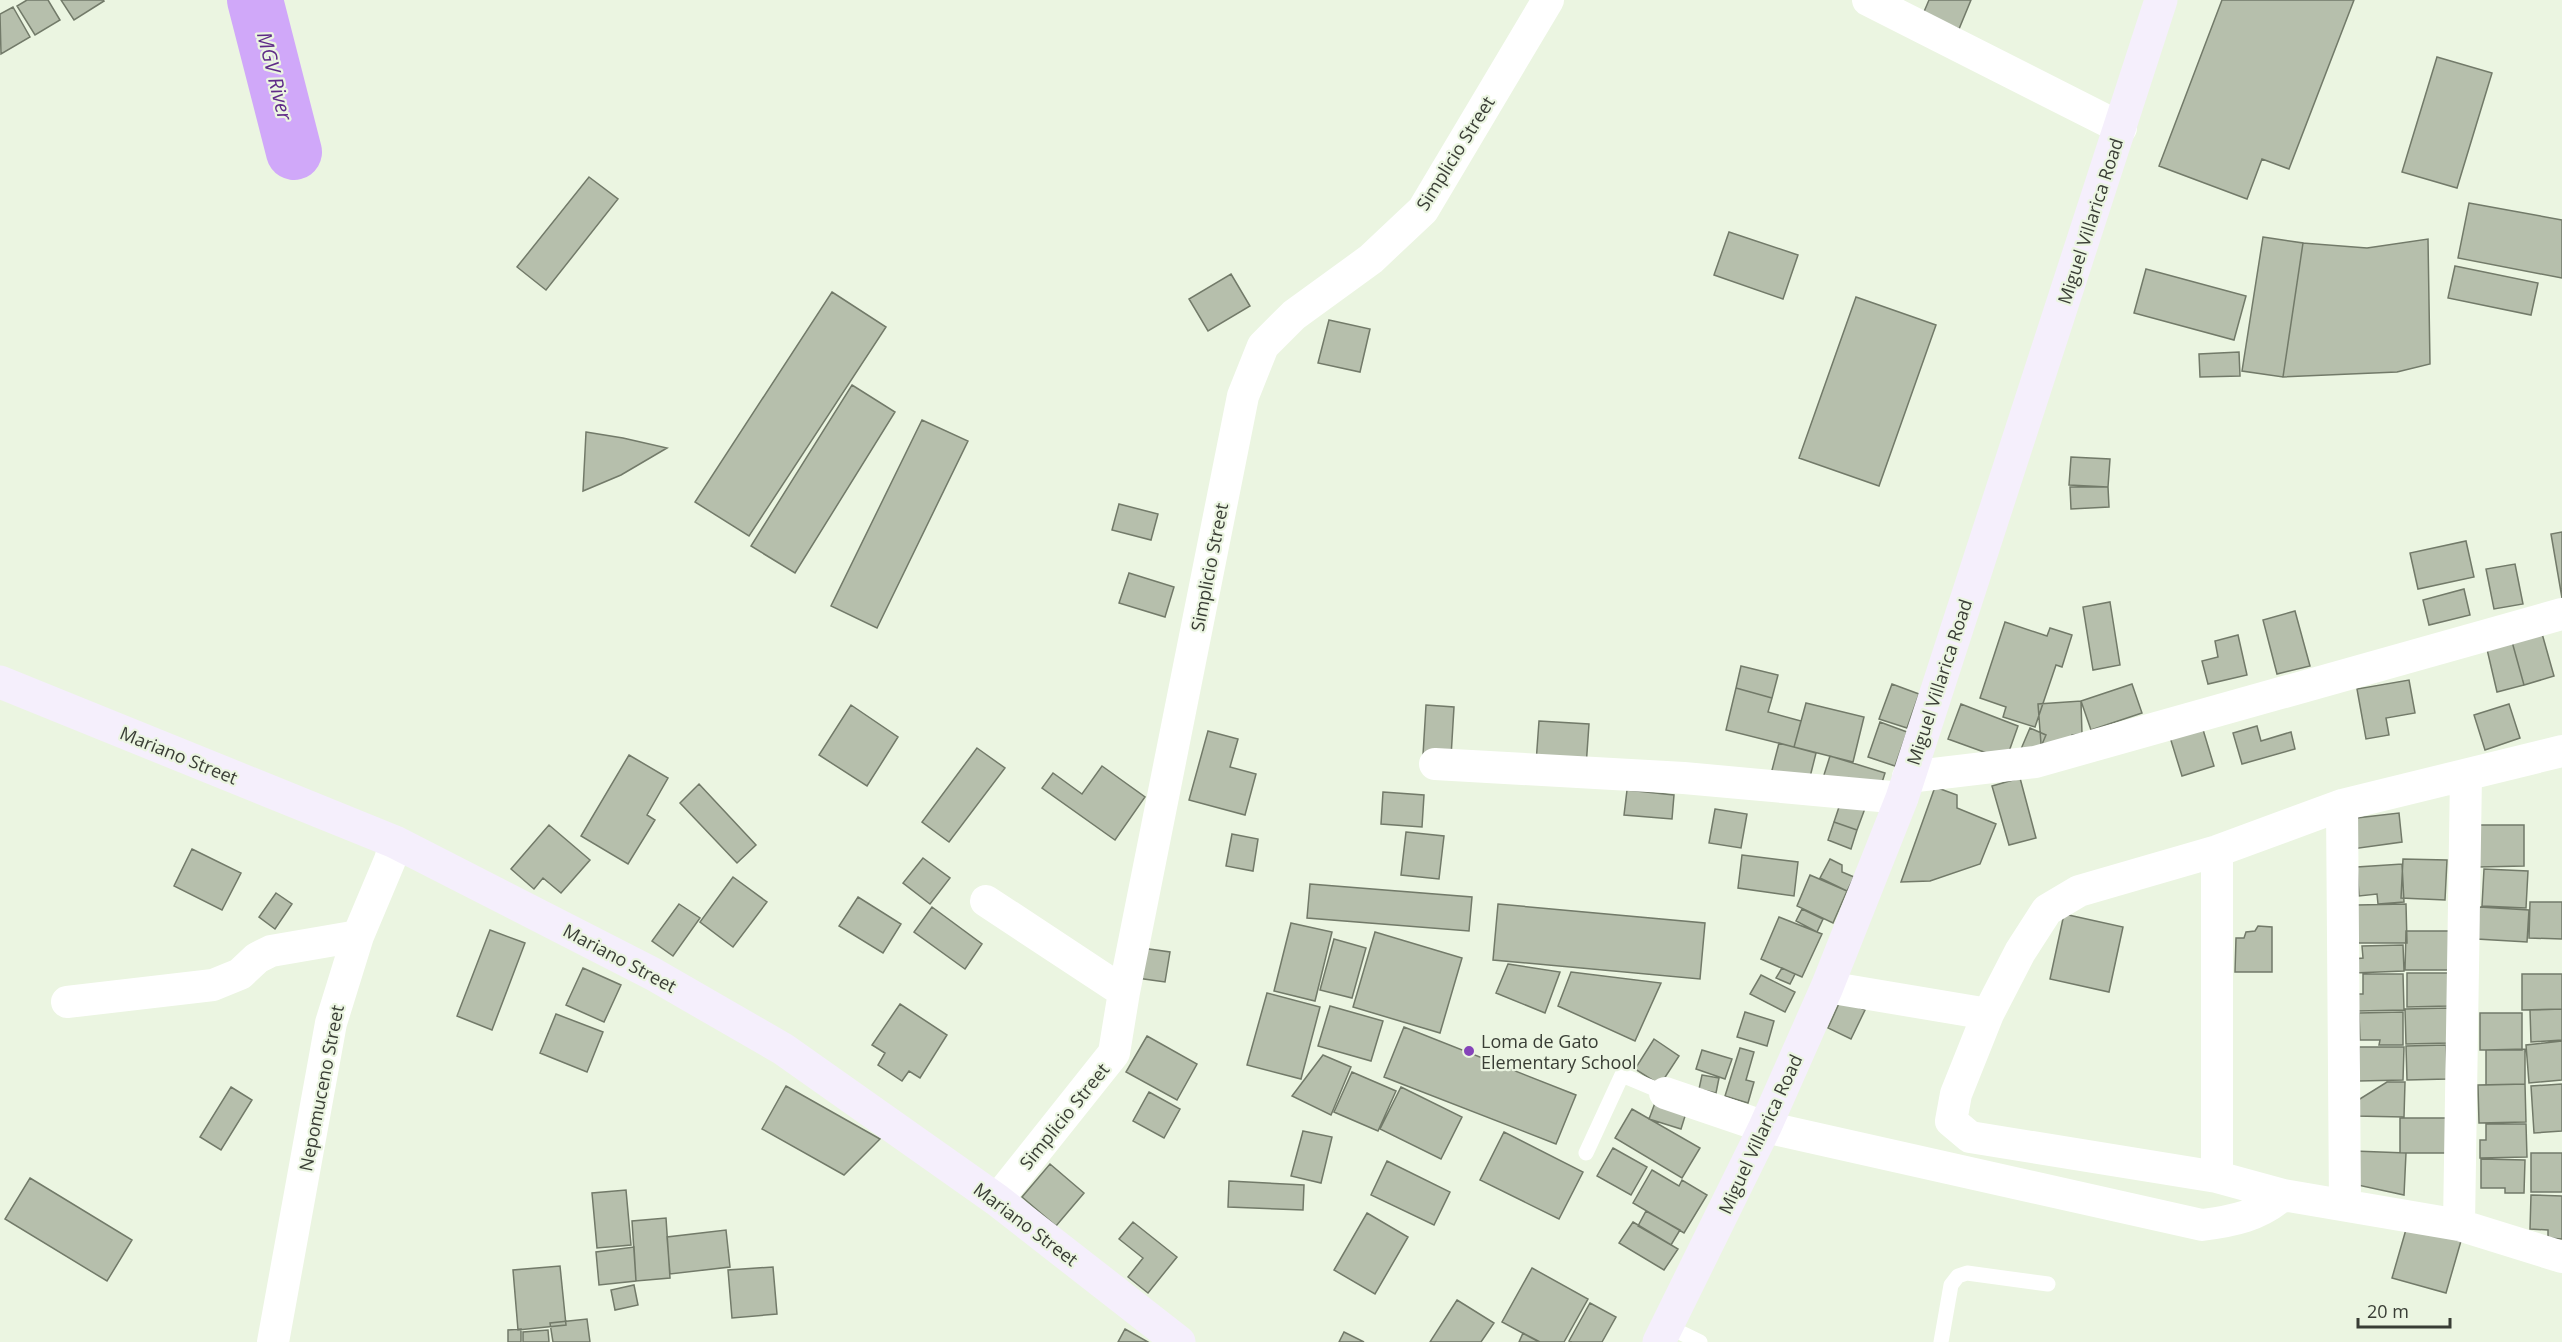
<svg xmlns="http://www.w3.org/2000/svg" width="2562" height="1342" font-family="'Open Sans',sans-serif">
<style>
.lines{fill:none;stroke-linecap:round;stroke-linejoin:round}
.river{stroke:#d0a8f9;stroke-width:56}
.building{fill:#b6bfac;stroke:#727a69;stroke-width:1.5}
.service{stroke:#fff;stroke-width:15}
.minor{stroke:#fff;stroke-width:32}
.secondary{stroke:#f5effc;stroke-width:33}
.poi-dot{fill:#8544b9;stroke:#ebf5e1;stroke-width:2}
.labels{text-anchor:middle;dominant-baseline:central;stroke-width:4.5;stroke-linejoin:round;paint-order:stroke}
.street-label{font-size:18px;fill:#393d35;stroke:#ebf5e1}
.poi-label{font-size:18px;fill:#393d35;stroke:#ebf5e1;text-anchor:start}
.water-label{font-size:20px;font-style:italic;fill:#5f2b88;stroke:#ebf5e1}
</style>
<rect width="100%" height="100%" fill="#ebf5e1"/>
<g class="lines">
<!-- river -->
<path class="river" d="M255 0 294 152"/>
</g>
<!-- building -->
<path class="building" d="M27 0H48L60 20 35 35 17 6Z
M61 0H103L104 1 74 20Z
M1929 0H1971L1959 29 1923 14Z
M2222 0H2354L2289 169 2262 159 2247 199 2159 166Z
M13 7 30 37 1 54 0 14Z
M2437 57 2492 73 2457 188 2402 172Z
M589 177 618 199 546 290 517 267Z
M2469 203 2562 220V278L2458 258Z
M1729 232 1798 255 1783 299 1714 275Z
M2263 237 2303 243 2283 377 2242 371Z
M2428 239 2430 364 2397 372 2283 377 2303 243 2367 248Z
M2455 266 2538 283 2531 315 2448 298Z
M2146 269 2246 296 2234 340 2134 313Z
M1231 274 1250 306 1208 331 1189 299Z
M832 292 886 327 749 536 695 502Z
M1856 297 1936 325 1879 486 1799 458Z
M1329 320 1370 329 1360 372 1318 363Z
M2239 352 2240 376 2200 377 2199 354Z
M852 385 895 412 795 573 751 546Z
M922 420 968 441 877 628 831 606Z
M586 432 623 438 667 448 621 475 583 491Z
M2071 457 2110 459 2108 487 2069 485Z
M2070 487H2108L2109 507 2071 509Z
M1119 504 1158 514 1151 540 1112 530Z
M2562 532V598L2551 534Z
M2466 541 2474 577 2418 589 2410 553Z
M2515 564 2523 604 2494 609 2486 569Z
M1129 573 1174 587 1165 617 1119 603Z
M2464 589 2470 615 2429 625 2423 600Z
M2110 602 2120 665 2093 670 2083 607Z
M2295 611 2310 666 2277 674 2263 620Z
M2005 622 2047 636 2050 628 2072 635 2062 667 2056 665 2035 727 2003 717 2006 707 1980 698Z
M2541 630 2554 676 2524 685 2511 638Z
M2238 635 2247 675 2208 684 2202 661 2218 657 2215 641Z
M2511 638 2524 685 2497 692 2486 645Z
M1741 666 1778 675 1772 698 1736 688Z
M2409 680 2415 713 2386 718 2389 735 2366 739 2357 689Z
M1892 684 1919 694 1907 728 1879 719Z
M2132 684 2142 713 2091 730 2081 701Z
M1736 688 1772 698 1768 712 1801 721 1794 747 1726 730Z
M2081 701 2082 734 2072 735V741L2041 744 2038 704Z
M1806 703 1864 717 1853 762 1794 747Z
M1961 704 2018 726 2006 760 1948 739Z
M2509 704 2520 738 2485 750 2474 715Z
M851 705 898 737 867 786 819 755Z
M1426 705 1454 707 1451 757 1423 755Z
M1539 721 1589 724 1586 767 1536 763Z
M1880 722 1907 732 1895 766 1868 757Z
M2201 723 2214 766 2182 776 2169 734Z
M2257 726 2261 741 2291 732 2295 749 2242 764 2233 733Z
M2030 728 2046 735 2037 756 2021 749Z
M1208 731 1238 739 1230 767 1256 774 1245 815 1189 800Z
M1779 743 1816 753 1808 785 1771 774Z
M977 748 1005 768 949 842 922 822Z
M629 755 668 778 647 815 655 820 628 864 581 836Z
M1830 756 1885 773 1878 795 1823 778Z
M1102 766 1145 797 1115 840 1042 788 1053 773 1082 794Z
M2020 778 2036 838 2009 845 1992 786Z
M699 784 756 845 737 863 680 803Z
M1935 787 1957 795V808L1996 824 1980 864 1930 881 1901 882Z
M1627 790 1674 795 1672 819 1624 815Z
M1383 792 1424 795 1422 827 1381 824Z
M1843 795 1867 803 1857 830 1834 822Z
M1715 809 1747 814 1741 848 1709 843Z
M2399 813 2402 842 2352 849 2348 819Z
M1834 822 1857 830 1851 849 1828 840Z
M549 825 590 860 561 893 543 878 534 889 511 869Z
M2478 825H2524V866L2478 867Z
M1406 832 1444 836 1439 879 1401 875Z
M1232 834 1258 839 1253 871 1226 866Z
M192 849 241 873 222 910 174 886Z
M1742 855 1798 862 1794 896 1738 888Z
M923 858 950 878 930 904 903 883Z
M1830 859 1842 865V872L1854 877 1847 891 1820 878Z
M2403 859 2447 860 2445 900 2401 898Z
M2402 864 2404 902 2378 904 2377 894 2359 896 2357 867Z
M2484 869 2528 871 2526 908 2482 906Z
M1810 875 1847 891 1833 923 1797 906Z
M733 877 767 902 733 947 700 922Z
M1310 884 1472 897 1469 931 1307 918Z
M276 893 292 904 275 929 259 917Z
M858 897 901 924 883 953 839 926Z
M2530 902H2562V939L2529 938Z
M679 904 700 918 673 956 652 941Z
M1498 904 1705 923 1700 979 1493 960Z
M2406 904 2407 943H2357V905Z
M932 907 982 944 965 969 914 932Z
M2479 907 2529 910 2527 942 2477 939Z
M1802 909 1823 919 1817 932 1796 921Z
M2064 914 2123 927 2109 992 2050 979Z
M1779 917 1822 934 1802 977 1761 959Z
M1291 923 1332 932 1315 1001 1274 991Z
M2258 926 2272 927V972H2235L2236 938H2244L2246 932 2255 931Z
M490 930 525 943 492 1030 457 1016Z
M2406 931H2449V970H2405Z
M1375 932 1462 958 1440 1033 1353 1007Z
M1334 939 1366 948 1352 998 1320 990Z
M2403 945 2404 971 2354 973 2353 959 2363 958 2362 946Z
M1142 948 1170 952 1165 982 1137 978Z
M1508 964 1560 972 1545 1013 1496 993Z
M583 968 621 985 604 1022 566 1005Z
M1782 968 1795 974 1790 984 1776 978Z
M1571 972 1661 983 1635 1041 1558 1006Z
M2407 973H2449V1006L2407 1007Z
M2363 974H2403L2404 1010 2358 1011 2357 994H2363Z
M2522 974H2562V1009L2522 1010Z
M1761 975 1795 992 1785 1012 1750 994Z
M1267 993 1320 1007 1301 1079 1247 1065Z
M1841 999 1865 1010 1851 1039 1828 1028Z
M900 1004 947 1035 920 1078 909 1071 902 1081 878 1065 885 1053 872 1045Z
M1330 1006 1383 1021 1371 1061 1318 1046Z
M2449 1008 2450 1043 2406 1044 2405 1009Z
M2562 1009V1040L2531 1042 2530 1010Z
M1745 1012 1774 1021 1767 1046 1737 1037Z
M2403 1012V1045H2379L2380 1040H2360L2359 1013Z
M2480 1013H2522V1050H2480Z
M556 1014 603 1032 587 1072 540 1053Z
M1404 1027 1576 1095 1556 1144 1384 1077Z
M1147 1036 1197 1064 1177 1100 1126 1072Z
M1654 1039 1679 1056 1660 1085 1635 1069Z
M2562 1041V1080L2529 1083 2526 1045Z
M2446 1045 2447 1079 2407 1080 2406 1046Z
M2359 1047H2404L2403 1080 2359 1081Z
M1740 1048 1754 1052 1746 1080 1754 1082 1748 1103 1725 1096Z
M2525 1049V1084L2486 1085V1050Z
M1702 1050 1732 1059 1725 1079 1696 1069Z
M1323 1055 1351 1067 1331 1115 1292 1096Z
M1352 1072 1396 1091 1378 1131 1334 1112Z
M1702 1075 1719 1078 1716 1093 1699 1089Z
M2387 1082H2405L2404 1117 2355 1116V1102Z
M2525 1084 2526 1122 2479 1123 2478 1085Z
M2562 1084V1131L2534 1133 2531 1086Z
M786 1086 880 1139 844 1175 762 1129Z
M231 1087 252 1100 221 1150 200 1137Z
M1401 1087 1462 1117 1441 1159 1380 1129Z
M1149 1092 1180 1109 1164 1138 1133 1121Z
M1655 1103 1686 1113 1681 1129 1649 1119Z
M1632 1109 1700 1148 1682 1178 1615 1138Z
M2400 1118H2446L2451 1153H2400Z
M2486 1124H2526L2527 1157 2480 1158V1140H2486Z
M1303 1131 1332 1137 1321 1183 1291 1176Z
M1504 1132 1583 1172 1559 1219 1480 1180Z
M1613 1148 1647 1167 1631 1195 1597 1176Z
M2354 1151 2406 1153 2404 1195 2353 1184Z
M2531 1153H2562V1192H2531Z
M2481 1159 2525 1160 2524 1193H2505V1188H2481Z
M1387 1161 1450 1192 1434 1225 1371 1195Z
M1050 1164 1084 1193 1056 1226 1022 1197Z
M1652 1170 1679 1186 1682 1180 1707 1195 1684 1233 1633 1203Z
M30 1178 132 1240 107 1281 5 1219Z
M1229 1181 1304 1185 1303 1210 1228 1207Z
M626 1190 631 1245 597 1248 592 1193Z
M2531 1195 2562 1196V1239L2548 1238V1230L2530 1229Z
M1646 1211 1680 1230 1671 1245 1638 1226Z
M1367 1213 1408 1237 1375 1294 1334 1270Z
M666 1218 670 1278 636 1281 632 1221Z
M1133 1222 1177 1257 1148 1293 1128 1277 1143 1258 1119 1239Z
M1633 1222 1678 1249 1664 1270 1619 1243Z
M2407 1226 2461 1241 2446 1293 2392 1278Z
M726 1230 730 1267 670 1274 667 1237Z
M634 1247 636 1281 599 1285 596 1252Z
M560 1266 566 1325 518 1330 513 1270Z
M773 1267 777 1314 732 1318 728 1270Z
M1532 1268 1588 1299 1564 1342H1539L1502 1322Z
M634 1285 638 1305 615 1310 611 1290Z
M1457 1300 1494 1323 1481 1342H1430Z
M1590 1303 1616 1317 1602 1342H1572L1569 1341Z
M587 1319 590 1342H553L550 1323Z
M521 1329V1342H508V1330Z
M1125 1329 1148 1342H1118Z
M548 1330 549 1342H523V1332Z
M1344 1332 1364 1342H1339Z
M1523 1333 1540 1342H1519Z"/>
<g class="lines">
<!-- service -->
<path class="service" d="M1586 1153 1622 1075 1665 1093
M1667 1326 1700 1342
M1941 1342 1951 1285 1958 1276 1967 1273 2048 1284"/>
<!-- minor -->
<path class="minor" d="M1868 0 2121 128
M2562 751 2342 805 2217 851 2079 891 2047 910 2020 952 1988 1014 1956 1094 1951 1121 1970 1137 2217 1177 2283 1195 2459 1225 2562 1257
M1435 764 1684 778 1902 798
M1908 777 2035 762 2562 614
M2342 805 2345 1205
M986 901 1124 992
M1827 987 1988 1014
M67 1002 213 985 240 974 257 958 271 951 358 936
M1665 1093 1765 1127 2202 1225C2233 1221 2259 1216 2283 1195
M2217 1177V851
M997 1200 1114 1053 1124 992 1243 396 1263 346 1294 315 1371 259 1423 210 1548 0
M2459 1225 2466 775
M273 1342 331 1023 358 936 390 860 395 842"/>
<!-- secondary -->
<path class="secondary" d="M0 682 395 842 653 974 783 1049 997 1200 1179 1342
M1659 1342 1765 1127 1827 987 1902 798 2161 0"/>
</g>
<!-- markers -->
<circle class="poi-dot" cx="1469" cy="1051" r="6"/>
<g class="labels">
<!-- street labels -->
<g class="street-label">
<text transform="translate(1455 153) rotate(-58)">Simplicio Street</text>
<text transform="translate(2090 221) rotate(-72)">Miguel Villarica Road</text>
<text transform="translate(1209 567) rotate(-79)">Simplicio Street</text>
<text transform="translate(1939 682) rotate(-72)">Miguel Villarica Road</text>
<text transform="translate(179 755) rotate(22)">Mariano Street</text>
<text transform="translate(620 958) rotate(28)">Mariano Street</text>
<text transform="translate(321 1088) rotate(-79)">Nepomuceno Street</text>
<text transform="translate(1064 1116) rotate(-51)">Simplicio Street</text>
<text transform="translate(1760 1134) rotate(-65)">Miguel Villarica Road</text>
<text transform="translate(1026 1224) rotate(37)">Mariano Street</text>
</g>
<!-- poi labels -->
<g class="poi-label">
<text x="1481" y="1041">Loma de Gato<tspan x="1481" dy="21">Elementary School</tspan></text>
</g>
<!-- water labels -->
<g class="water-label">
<text transform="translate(275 76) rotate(76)">MGV River</text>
</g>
</g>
<!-- scale -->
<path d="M2358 1318v9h92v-9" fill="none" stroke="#393d35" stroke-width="3"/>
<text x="2367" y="1318" font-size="18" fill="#393d35" stroke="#ebf5e1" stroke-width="4.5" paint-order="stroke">20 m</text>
</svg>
